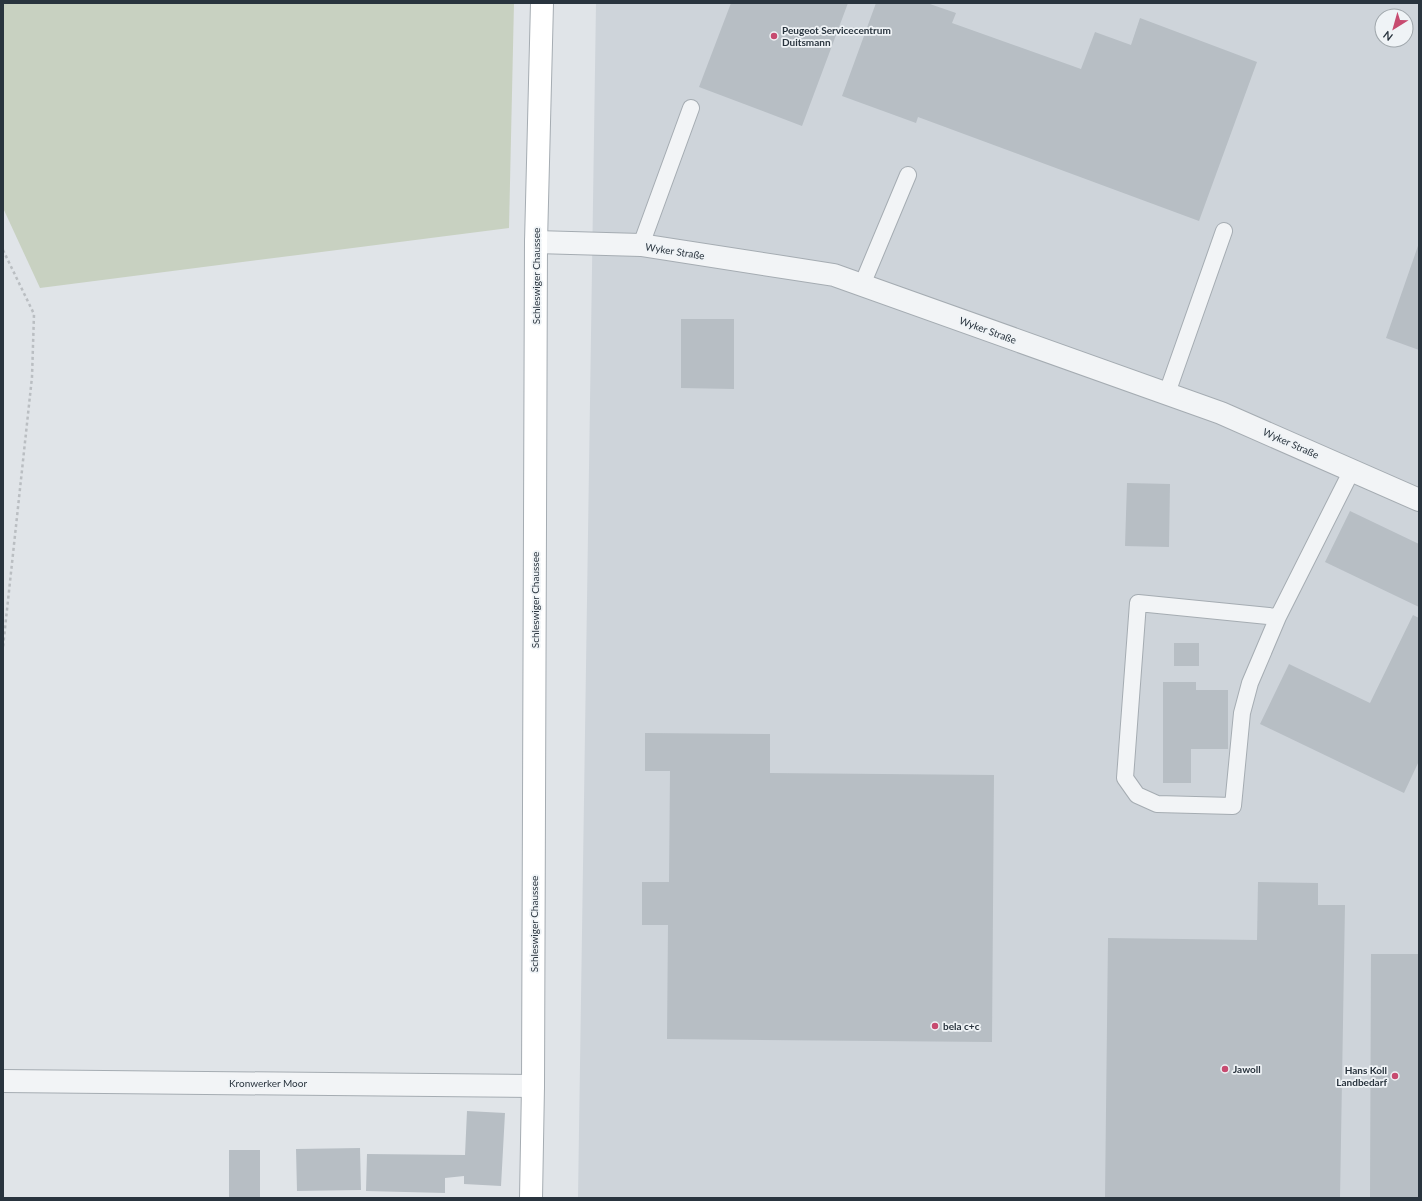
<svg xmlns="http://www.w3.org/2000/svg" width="1422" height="1201" font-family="Lato,sans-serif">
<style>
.built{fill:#ced4da;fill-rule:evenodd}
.green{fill:#c8d1c1}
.building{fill:#b7bec4}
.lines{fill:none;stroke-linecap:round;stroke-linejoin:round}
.service-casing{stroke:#a5acb2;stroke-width:18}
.minor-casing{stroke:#a5acb2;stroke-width:24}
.secondary-casing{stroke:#a5acb2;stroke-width:24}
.path{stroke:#babec2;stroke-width:2.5;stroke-dasharray:3 3;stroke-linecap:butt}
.service{stroke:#f2f4f6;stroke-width:16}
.minor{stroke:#f2f4f6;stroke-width:22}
.secondary{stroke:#fff;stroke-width:22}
.poi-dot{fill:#c74b70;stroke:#eff3f6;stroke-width:1.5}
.labels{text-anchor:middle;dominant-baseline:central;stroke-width:3.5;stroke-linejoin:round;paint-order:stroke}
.poi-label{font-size:10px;font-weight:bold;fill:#29343e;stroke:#eff3f6;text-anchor:start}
.street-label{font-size:10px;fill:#29343e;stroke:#eff3f6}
</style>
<rect width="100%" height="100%" fill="#e0e4e8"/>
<!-- built -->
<path class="built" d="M596 3H1419V1198H578ZM1382 16H1406V40H1382Z"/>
<!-- green -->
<path class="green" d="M3 3H514L509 228 40 288 3 208Z"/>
<!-- building -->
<path class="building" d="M731 3H848L802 126 699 87Z
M876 3H927L956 13 952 23 1081 69 1095 32 1131 45 1140 18 1257 62 1199 221 918 117 916 123 842 96Z
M1419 243V350L1386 338Z
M681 319H734V389L681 388Z
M1127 483 1170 484 1169 547 1125 546Z
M1350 511 1419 544V607L1325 562Z
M1413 615 1419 618V761L1404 793 1260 724 1289 664 1370 703Z
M1174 643H1199V666H1174Z
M1163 682H1196V690H1228V749H1191V783H1163Z
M645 733 770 734V773L994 775 992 1042 667 1039 668 925H642V882H669L670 771H645Z
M1258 882 1318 883V905H1345L1340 1198H1105L1108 938 1257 940Z
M1371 954H1419V1198H1370Z
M467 1111 505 1113 501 1186 464 1184V1176L445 1178V1193L366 1191 367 1154 465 1155Z
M360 1148 361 1190 297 1191 296 1149Z
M229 1150H260V1198H229Z"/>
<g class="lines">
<!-- service casing -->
<g class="service-casing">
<path id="service" d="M641 245 691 108
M862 285 908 175
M1167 393 1224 231
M1278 617 1138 603 1125 778 1137 795 1157 804 1233 806 1242 713 1250 683 1278 617 1352 470"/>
</g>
<!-- minor casing -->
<g class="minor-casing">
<path id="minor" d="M536 242 641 245 834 275 1221 413 1419 500
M3 1081 533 1086"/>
</g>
<!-- secondary casing -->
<g class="secondary-casing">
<path id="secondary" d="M531 1198 533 1086 536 242 542 3"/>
</g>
<!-- path -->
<path class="path" d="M3 250 34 314 32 377 3 647"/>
<!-- service -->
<use href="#service" class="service"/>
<!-- minor -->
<use href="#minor" class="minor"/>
<!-- secondary -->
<use href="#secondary" class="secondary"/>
</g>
<!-- markers -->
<g class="poi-dot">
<circle cx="774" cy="36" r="4"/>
<circle cx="935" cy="1026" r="4"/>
<circle cx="1225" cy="1069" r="4"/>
<circle cx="1395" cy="1076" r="4"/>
</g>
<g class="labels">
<!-- poi labels -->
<g class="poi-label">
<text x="782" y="30">Peugeot Servicecentrum<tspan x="782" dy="12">Duitsmann</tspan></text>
<text x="943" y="1026">bela c+c</text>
<text x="1233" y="1069">Jawoll</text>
<text x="1387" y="1070" text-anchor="end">Hans Koll<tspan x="1387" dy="12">Landbedarf</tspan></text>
</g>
<!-- street labels -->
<g class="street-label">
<text transform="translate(675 251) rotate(9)">Wyker Straße</text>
<text transform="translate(536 276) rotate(-90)">Schleswiger Chaussee</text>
<text transform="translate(988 330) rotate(20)">Wyker Straße</text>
<text transform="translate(1291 443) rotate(24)">Wyker Straße</text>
<text transform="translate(535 600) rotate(-90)">Schleswiger Chaussee</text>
<text transform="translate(534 924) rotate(-90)">Schleswiger Chaussee</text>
<text x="268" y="1083">Kronwerker Moor</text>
</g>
</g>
<!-- border -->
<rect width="1422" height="1201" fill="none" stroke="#29343e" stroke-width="8"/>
<!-- north arrow -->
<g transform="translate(1394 28) rotate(217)"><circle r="19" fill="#eff3f6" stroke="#a0a7ac"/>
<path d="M0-3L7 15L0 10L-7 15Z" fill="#c74b70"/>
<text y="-6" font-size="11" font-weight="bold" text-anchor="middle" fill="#29343e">N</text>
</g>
</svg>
